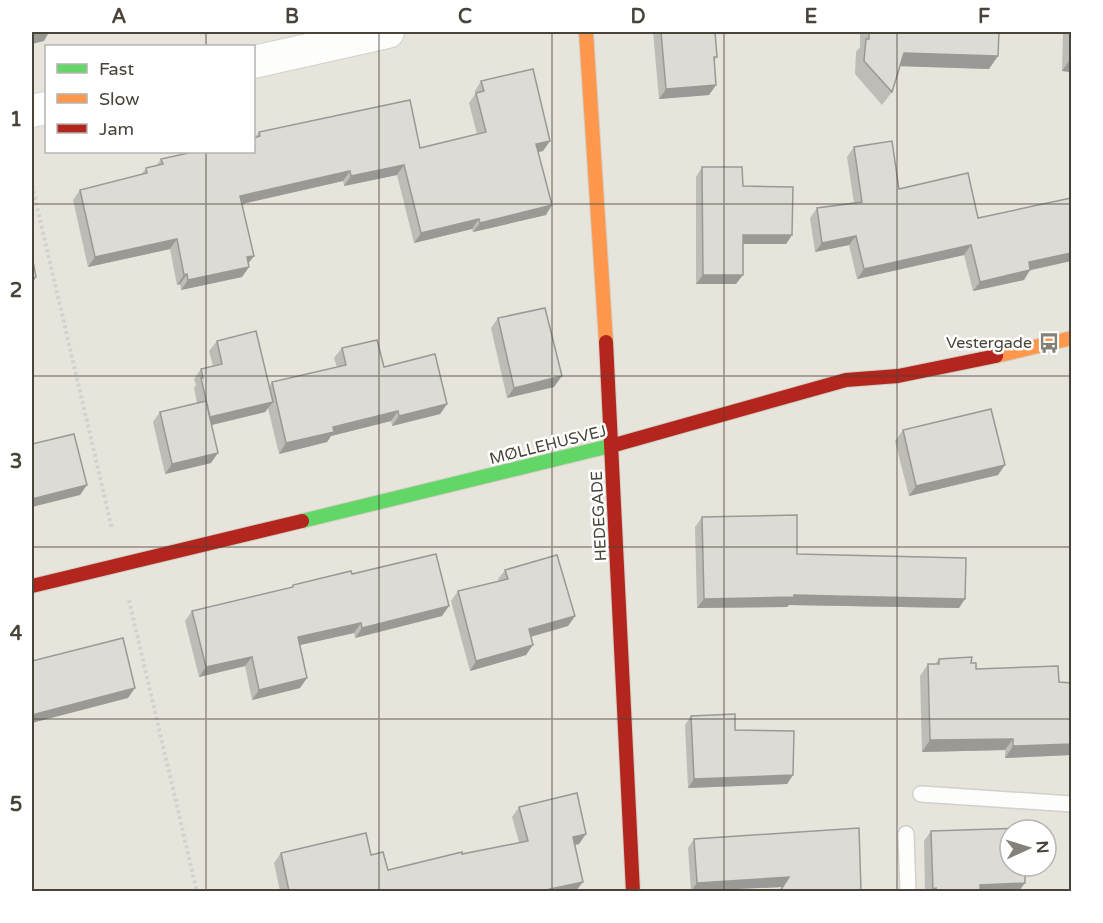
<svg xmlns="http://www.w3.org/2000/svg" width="1103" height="923" font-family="'Varela Round',sans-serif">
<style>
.residential{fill:#e7e4db;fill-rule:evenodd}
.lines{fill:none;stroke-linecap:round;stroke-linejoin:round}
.lane-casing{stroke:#d1d0cb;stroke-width:18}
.street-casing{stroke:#d1d0cb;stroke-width:34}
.fast-casing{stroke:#d2cfc4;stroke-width:16}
.slow-casing{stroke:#d2cfc4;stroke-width:16}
.jam-casing{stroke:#d2cfc4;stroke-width:16}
.path{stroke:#d3d2cc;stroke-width:4;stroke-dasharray:3 3;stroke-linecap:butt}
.lane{stroke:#fdfdfc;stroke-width:15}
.street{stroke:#fdfdfc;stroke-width:32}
.fast{stroke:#63d668;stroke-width:14}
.slow{stroke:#ff974d;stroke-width:14}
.jam{stroke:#b3261e;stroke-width:14}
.wall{fill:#bebcb7}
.shaded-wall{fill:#9b9995}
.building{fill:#dddbd5;stroke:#9b9995;stroke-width:1.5}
.grid{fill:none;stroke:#494439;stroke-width:1.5;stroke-opacity:0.55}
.labels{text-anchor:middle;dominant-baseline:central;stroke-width:5;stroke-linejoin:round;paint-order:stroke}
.poi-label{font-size:16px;fill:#494439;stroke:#fff;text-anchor:end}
.street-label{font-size:16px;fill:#494439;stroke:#fff}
.neatline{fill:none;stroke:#494439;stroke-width:2}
.grid-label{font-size:20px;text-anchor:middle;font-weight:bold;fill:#494439}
</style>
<rect width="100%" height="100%" fill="#f3f2ed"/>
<!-- residential -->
<path class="residential" d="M32 32H1071V891H32ZM46 46H254V152H46ZM1010 830H1046V866H1010Z"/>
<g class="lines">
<!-- lane casing -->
<g class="lane-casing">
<path id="lane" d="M921 794 1072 804
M906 834 908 892"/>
</g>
<!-- street casing -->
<g class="street-casing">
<path id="street" d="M254 62 388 32
M32 111 46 108"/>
</g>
<!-- fast casing -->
<g class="fast-casing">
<path id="fast" d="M302 521 618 444"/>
</g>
<!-- slow casing -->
<g class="slow-casing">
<path id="slow" d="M586 32 606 342
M996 356 1072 338"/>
</g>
<!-- jam casing -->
<g class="jam-casing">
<path id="jam" d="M606 342 633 892
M618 444 846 380 898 376 996 356
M32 586 302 521"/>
</g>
<!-- path -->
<path class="path" d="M32 185 112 529
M129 600 197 892"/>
<!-- lane -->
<use href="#lane" class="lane"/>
<!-- street -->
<use href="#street" class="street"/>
<!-- fast -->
<use href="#fast" class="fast"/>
<!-- slow -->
<use href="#slow" class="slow"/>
<!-- jam -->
<use href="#jam" class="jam"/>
</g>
<!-- wall -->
<path class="wall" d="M653 32H715L717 57 714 61 716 85 709 95 659 99Z
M860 32H999L989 69 900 66 892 92 882 105 855 74 856 52 860 47Z
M1063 32H1071V72L1062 71Z
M481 81 550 141 543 151 538 152 546 215 473 232 472 229 414 243 397 175 344 186 343 181 242 204 254 256 248 264 249 267 242 277 181 290 180 284 177 285 170 249 88 267 73 200 80 190 141 175 146 168 157 165 161 159 255 137 259 132 420 148 477 134 469 103 475 94V91Z
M854 147 899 189 978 218 1071 201V261L1030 270 1024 280 973 291 964 255 857 279 849 245 815 252 810 218 817 208 854 203 847 157Z
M702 167 743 186 792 235 786 244H743L736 284H696V177Z
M498 318 554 387 507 398 491 328Z
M217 341 269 387 272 382 337 367 334 358 342 348 384 367 447 404 440 414 392 426 391 421 331 436 327 442 279 454 268 408 265 412 212 425 211 463 165 474 153 422 160 412 197 403 194 388 196 385 194 379 201 369 213 366 209 351Z
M903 430 998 475 909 496 895 441Z
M702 517 797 554 959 608 789 605 787 607 697 608 695 527Z
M505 570 575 616 568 626 531 637 526 655 470 671 451 601 458 591 499 581 498 579Z
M352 574 442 616 355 638 354 633 300 645V688L252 700 245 666 199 677 185 621 192 611 291 588 293 585Z
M939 659 971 663 976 669 1059 682 1071 683V755L1005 758V750L922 752 920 676 928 664H935Z
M691 716 735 730 793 775 787 784 688 788 685 725Z
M519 807 579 844 574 845 576 891H280L274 863 281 853 371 855 388 870 519 842 512 817Z
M931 831 1019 891H925L924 841Z
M694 839 861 891H779L782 887 691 891 688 848Z"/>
<!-- shaded-wall -->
<path class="shaded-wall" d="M45 32H62L48 34 44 41 32 44V35Z
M904 53 998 56 989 69 895 66Z
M1071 58V72L1062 71Z
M716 85 709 95 659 99 666 89Z
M550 141 543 151 529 154 536 144Z
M404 165 397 175 344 186 351 176Z
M350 171 343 181 233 206 240 196Z
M552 205 546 215 473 232 480 223Z
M479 219 472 229 414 243 421 233Z
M743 235H792L786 244H736Z
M856 236 849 245 815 252 822 243Z
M177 239 170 249 88 267 95 257Z
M971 245 964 255 857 279 864 269Z
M1071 253V261L1022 272 1029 262Z
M254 256 247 265V257Z
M249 267 242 277 181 290 188 280Z
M1030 270 1024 280 973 291 980 282Z
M187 274 180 284 177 285 184 275Z
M703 275H743L736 284H696Z
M36 277 32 284V278Z
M562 376 554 387 507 398 514 388Z
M273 402 265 412 203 427 210 417Z
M447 404 440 414 392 426 399 416Z
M398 411 391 421 331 436 327 442 279 454 286 443 333 427Z
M218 453 211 463 165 474 172 464Z
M1005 465 998 475 909 496 916 486Z
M87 485 80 495 32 507V499Z
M794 595 965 599 959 608 789 605 787 607 697 608 704 599Z
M449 606 442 616 355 638 362 628Z
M575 616 568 626 522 639 529 629Z
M361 623 354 633 291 647 298 637Z
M533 645 526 655 470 671 476 661Z
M252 657 245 666 199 677 206 667Z
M307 678 300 688 252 700 259 690Z
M135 688 128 698 32 723V715Z
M1013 739 1005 750 922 752 930 740Z
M1071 744V755L1005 758 1013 746Z
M793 775 787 784 688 788 694 779Z
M586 834 579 844 566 847 573 837Z
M789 877 782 887 691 891 697 883Z
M583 882 576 891H541Z
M1025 883 1019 891H976L980 885Z"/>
<!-- building -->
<path class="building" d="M32 32H50L32 35Z
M661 32H715L717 57H714L716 85 666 89Z
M869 32H999L998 56 904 53 892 92 864 61 866 39H869Z
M533 69 550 141 536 144 552 205 480 223 479 219 421 233 404 165 351 176 350 171 240 196 254 256 247 257 249 267 188 280 187 274 184 275 177 239 95 257 80 190 147 173 146 168 163 164 161 159 193 152H254V138L260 136 259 132 410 100 420 148 486 132 476 93 484 91 481 81Z
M892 141 899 189 968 173 978 218 1071 198V253L1029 262 1030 270 980 282 971 245 864 269 856 236 822 243 817 208 862 202 854 147Z
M702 167H742L743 186 793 187 792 235H743V275H703Z
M32 256 36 277 32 278Z
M545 308 562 376 514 388 498 318Z
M256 331 273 402 210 417 201 378H203L201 369 222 364 217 341Z
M377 340 384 367 435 354 447 404 399 416 398 411 333 427 334 432 286 443 272 382 346 365 342 348Z
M206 401 218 453 172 464 160 412Z
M991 409 1005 465 916 486 903 430Z
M74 434 87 485 32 499V444Z
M797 515V554L966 558 965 599 794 595V597L704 599 702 517Z
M436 554 449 606 362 628 361 623 298 637 307 678 259 690 252 657 206 667 192 611 293 587V585L351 571 352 574Z
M557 555 575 616 529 629 533 645 476 661 458 591 508 579 505 570Z
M123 638 135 688 32 715V661Z
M972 657 971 663H976V669L1058 666 1059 682 1071 683V744L1013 746V739L930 740 928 664H939V659Z
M735 714V730L794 731 793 775 694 779 691 716Z
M577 793 586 834 573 837 583 882 541 891H289L281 853 366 833 371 855 383 852 388 870 462 852V854L528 841 519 807Z
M859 828 861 891H780L789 877 697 883 694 839Z
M1024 828V830H1010V866H1025V883L980 885V891H936V888L933 889 931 831Z"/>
<!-- grid -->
<path class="grid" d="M206 32V46M379 32V892M552 32V892M724 32V892M897 32V892M206 152V892M32 204H1072M32 376H1072M32 547H1072M32 719H1072"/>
<!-- icons -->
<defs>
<g id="bus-bare" transform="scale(1.62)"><path d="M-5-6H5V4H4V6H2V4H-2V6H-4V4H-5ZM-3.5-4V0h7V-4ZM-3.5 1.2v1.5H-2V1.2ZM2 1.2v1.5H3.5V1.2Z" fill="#848178" stroke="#fff" stroke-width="2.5" paint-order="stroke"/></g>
</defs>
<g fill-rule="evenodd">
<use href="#bus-bare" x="1049" y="343"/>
</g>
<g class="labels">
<!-- poi labels -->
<g class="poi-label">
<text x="1032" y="343">Vestergade</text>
</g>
<!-- street labels -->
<g class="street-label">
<text transform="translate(548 445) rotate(-14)">MØLLEHUSVEJ</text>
<text transform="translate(599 516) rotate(-93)">HEDEGADE</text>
</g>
</g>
<!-- border -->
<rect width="1103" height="923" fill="none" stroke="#ffffff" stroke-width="66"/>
<!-- legend -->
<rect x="45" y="45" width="210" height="108" fill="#ffffff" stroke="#b6b4b0" stroke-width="1.5"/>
<rect x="57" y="64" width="30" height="9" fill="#63d668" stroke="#b6b4b0" stroke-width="1.5"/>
<text x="99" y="75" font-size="18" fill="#494439">Fast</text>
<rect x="57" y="94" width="30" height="9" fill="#ff974d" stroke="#b6b4b0" stroke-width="1.5"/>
<text x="99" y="105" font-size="18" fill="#494439">Slow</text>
<rect x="57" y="124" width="30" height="9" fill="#b3261e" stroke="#b6b4b0" stroke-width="1.5"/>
<text x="99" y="135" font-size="18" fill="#494439">Jam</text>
<!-- north arrow -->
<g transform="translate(1028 848) rotate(86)"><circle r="28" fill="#ffffff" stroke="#b6b4b0" stroke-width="1.5"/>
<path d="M0-4.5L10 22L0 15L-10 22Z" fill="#848178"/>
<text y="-9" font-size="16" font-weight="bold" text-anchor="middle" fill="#494439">N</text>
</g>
<rect x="33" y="33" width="1037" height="857" class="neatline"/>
<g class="grid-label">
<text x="119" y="23">A</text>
<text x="292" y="23">B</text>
<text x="465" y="23">C</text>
<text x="638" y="23">D</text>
<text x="811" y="23">E</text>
<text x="984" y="23">F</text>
<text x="16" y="126">1</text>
<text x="16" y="297">2</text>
<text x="16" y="468">3</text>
<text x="16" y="640">4</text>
<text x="16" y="811">5</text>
</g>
</svg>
